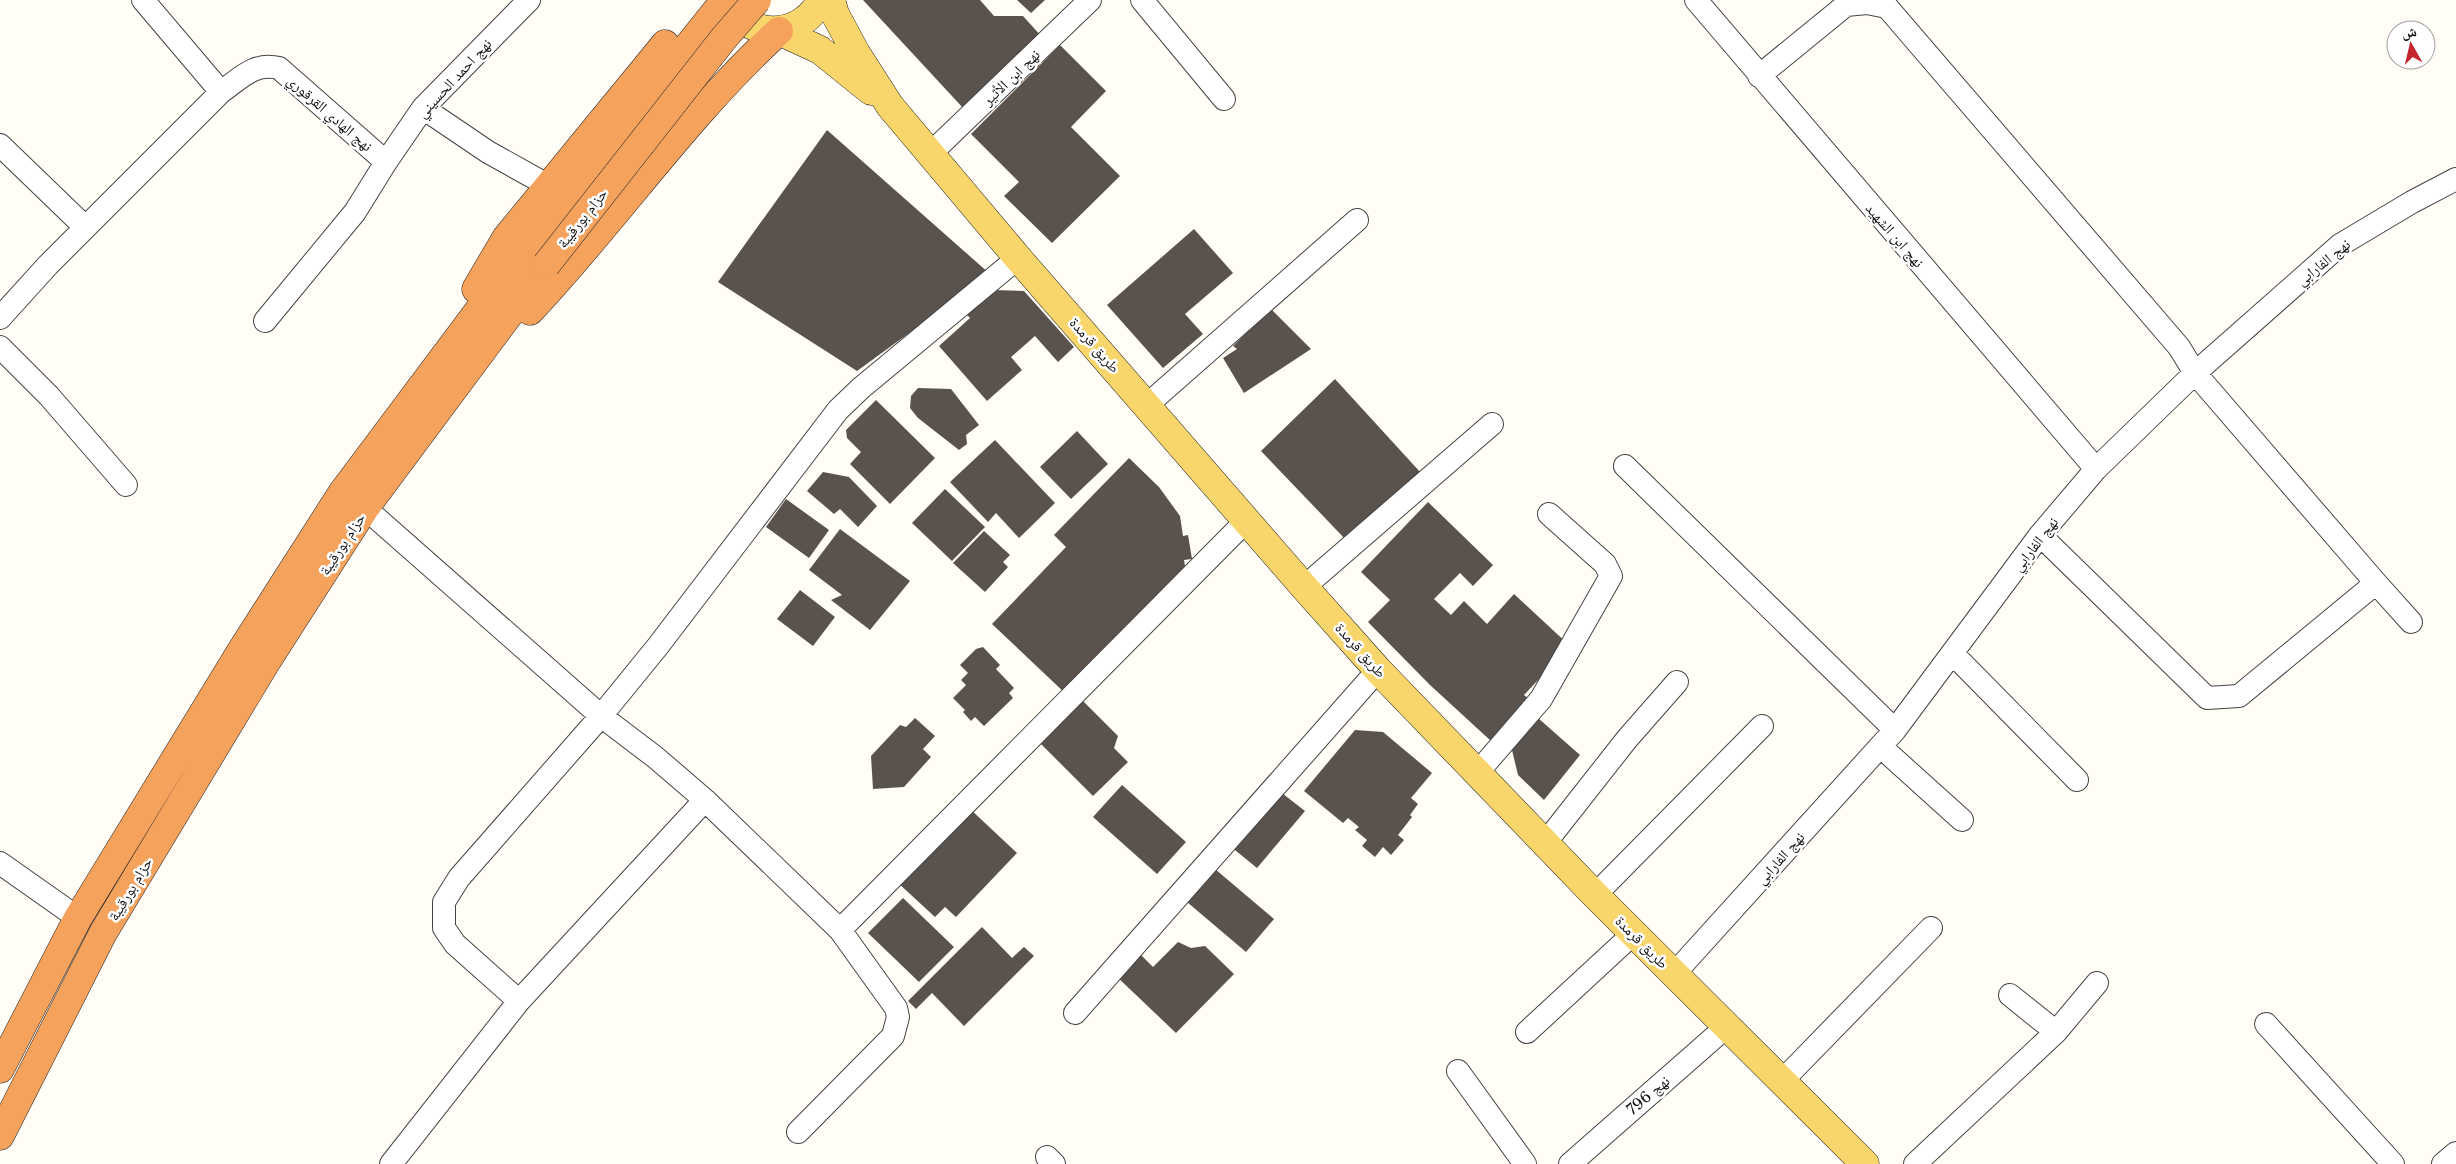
<svg xmlns="http://www.w3.org/2000/svg" width="2456" height="1164" font-family="'Libre Baskerville','Noto Naskh Arabic',serif">
<style>
.building{fill:#5a524d}
.lines{fill:none;stroke-linecap:round;stroke-linejoin:round}
.street-casing{stroke:#444;stroke-width:24}
.primary-casing{stroke:#222;stroke-width:29}
.highway-casing{stroke:#222;stroke-width:29}
.street{stroke:#fff;stroke-width:22}
.primary{stroke:#f9d66b;stroke-width:28}
.highway{stroke:#f5a25d;stroke-width:28}
.highway-bridge-casing{stroke:#222;stroke-width:29;stroke-linecap:butt}
.highway-bridge{stroke:#f5a25d;stroke-width:28}
.labels{text-anchor:middle;dominant-baseline:central;stroke-width:5;stroke-linejoin:round;paint-order:stroke}
.street-label{font-size:15px;fill:#111;stroke:#fff}
</style>
<rect width="100%" height="100%" fill="#fffdf5"/>
<!-- building -->
<path class="building" d="M863 0H980L994 16H1023L1042 37 964 109Z
M1017 0H1045L1031 13Z
M1060 45 1106 91 1071 127 1120 176 1052 243 1004 196 1019 182 971 134Z
M827 130 990 274 857 371 718 282Z
M1194 229 1233 273 1185 314 1203 334 1163 368 1107 305Z
M993 290 1024 291 1074 347 1058 362 1035 336 1011 357 1022 370 987 401 939 346 970 318 966 314Z
M1267 305 1311 349 1244 393 1223 358 1237 349 1233 346 1249 330Z
M1335 379 1421 473 1347 541 1261 451Z
M918 388 951 389 979 425 966 435 967 444 959 450 918 418 910 408 911 396Z
M876 400 935 458 890 504 850 464 861 452 847 438 846 430Z
M1077 431 1108 464 1071 499 1040 467Z
M995 440 1055 503 1019 538 996 513 988 522 950 482Z
M1129 458 1159 487 1180 516 1183 536 1188 535 1192 559 1184 560 1185 566 1181 575 1066 694 992 624 1066 547 1054 535Z
M823 472 849 477 877 506 858 527 840 509 834 514 807 491Z
M945 489 985 527 952 561 912 523Z
M786 499 829 530 809 558 766 527Z
M1428 502 1493 565 1473 586 1460 573 1434 599 1451 615 1464 601 1487 624 1514 594 1570 646 1524 695 1530 700 1491 741 1430 685 1368 622 1390 600 1361 572Z
M840 529 910 581 870 630 831 600 842 595 809 570Z
M984 531 1010 555 1003 562 1008 567 985 592 953 563Z
M800 590 835 617 813 646 777 619Z
M983 647 1000 665 996 669 1014 688 1009 693 1013 698 984 726 975 717 971 721 963 712 965 710 953 698 966 685 961 680 968 673 960 665 976 649Z
M1083 701 1118 736 1114 748 1128 762 1093 796 1040 743Z
M915 718 935 736 923 749 931 757 904 787 873 789 871 756 900 725 906 727Z
M1538 718 1580 755 1544 800 1518 775 1512 750Z
M1355 730 1383 732 1432 773 1411 798 1418 804 1410 815 1412 817 1398 835 1404 840 1391 855 1383 847 1375 857 1362 846 1367 840 1355 830 1359 827 1348 818 1343 823 1304 791Z
M1122 785 1186 842 1157 874 1093 817Z
M1278 790 1305 811 1257 868 1230 846Z
M969 808 1017 853 956 917 945 907 935 917 897 882Z
M1215 869 1274 919 1246 952 1187 902Z
M903 898 954 947 919 982 868 933Z
M982 927 1012 958 1024 947 1034 956 964 1026 932 993 916 1009 908 1001Z
M1178 942 1191 948 1205 946 1234 974 1176 1033 1114 974 1137 951 1153 967Z"/>
<g class="lines">
<!-- street casing -->
<g class="street-casing">
<path id="street" d="M143 0 221 92C241 78 254 62 279 68L386 162
M1142 0 1224 99
M1696 0 2096 469
M1759 76 1846 5 1867 3 1887 7 2179 347 2195 373 2376 583 2411 622
M423 108 488 152 549 186
M0 145 85 227
M931 153 1090 0
M0 318 48 265 221 92
M265 321 355 212 386 162 423 108 529 0
M0 347 49 396 126 485
M1147 405 1357 220
M1625 466 1895 730
M365 508 601 716 655 757 705 800 519 1001
M2040 535 2207 698 2239 696 2376 583
M1304 587 1492 424
M1953 654 2077 780
M1881 747 1962 820
M1478 772 1541 699 1611 576 1605 564 1549 514
M705 800 840 930 896 1008 898 1017 893 1036 798 1132
M1546 842 1627 739 1677 682
M0 863 78 918
M1595 895 1762 726
M840 930 1247 520
M1674 974 1895 730 2040 535 2096 469 2195 373 2340 245 2412 202 2456 179
M2010 995 2056 1032
M1075 1013 1378 670
M2266 1024 2393 1164
M1527 1032 1633 934
M1458 1071 1525 1164
M1781 1082 1931 928
M1047 1157 1054 1164
M391 1164 519 1001 455 944 444 928V902L459 878 601 716 658 646 838 410 861 388 1018 258
M1570 1164 1726 1027
M1915 1164 2056 1032 2097 983
M2443 1164 2456 1153"/>
</g>
<!-- primary casing -->
<g class="primary-casing">
<path id="primary" d="M831 0 835 14 856 53 890 106 1018 258 1304 587 1378 670 1595 895 1865 1164
M727 1C747 41 802 39 821 0
M779 31 820 50 871 91"/>
</g>
<!-- highway casing -->
<g class="highway-casing">
<path id="highway" d="M476 289 506 238 665 44
M530 311C616 220 686 116 779 31
M0 1069 78 918 241 651 342 493 524 250 725 0
M0 1136 103 933 265 664 365 508 546 265"/>
</g>
<!-- street -->
<use href="#street" class="street"/>
<!-- primary -->
<use href="#primary" class="primary"/>
<!-- highway -->
<use href="#highway" class="highway"/>
<!-- highway-bridge casing -->
<g class="highway-bridge-casing">
<path id="highway-bridge" d="M546 265 724 38 757 0"/>
</g>
<!-- highway-bridge -->
<use href="#highway-bridge" class="highway-bridge"/>
</g>
<g class="labels">
<!-- street labels -->
<g class="street-label">
<text transform="translate(1011 77) rotate(-44)">نهج ابن الأثير</text>
<text transform="translate(454 78) rotate(-47)">نهج احمد الحسيني</text>
<text transform="translate(330 113) rotate(41)">نهج الهادي القرقوري</text>
<text transform="translate(582 218) rotate(-52)">حزام بورقيبة</text>
<text transform="translate(1895 235) rotate(49)">نهج ابن الشهيد</text>
<text transform="translate(2323 262) rotate(-39)">نهج الفارابي</text>
<text transform="translate(1095 345) rotate(49)">طريق قرمدة</text>
<text transform="translate(342 544) rotate(-57)">حزام بورقيبة</text>
<text transform="translate(2035 544) rotate(-52)">نهج الفارابي</text>
<text transform="translate(1361 650) rotate(48)">طريق قرمدة</text>
<text transform="translate(1780 858) rotate(-48)">نهج الفارابي</text>
<text transform="translate(130 889) rotate(-59)">حزام بورقيبة</text>
<text transform="translate(1642 942) rotate(45)">طريق قرمدة</text>
<text transform="translate(1648 1095) rotate(-41)">نهج 796</text>
</g>
</g>
<!-- north arrow -->
<g transform="translate(2411 45) rotate(352)"><circle r="24" fill="#ffffff" stroke="#a0a0a0"/>
<path d="M0-4L9 19L0 12L-9 19Z" fill="#c4262e"/>
<text y="-8" font-size="14" font-weight="bold" text-anchor="middle" fill="#111111">ش</text>
</g>
</svg>
